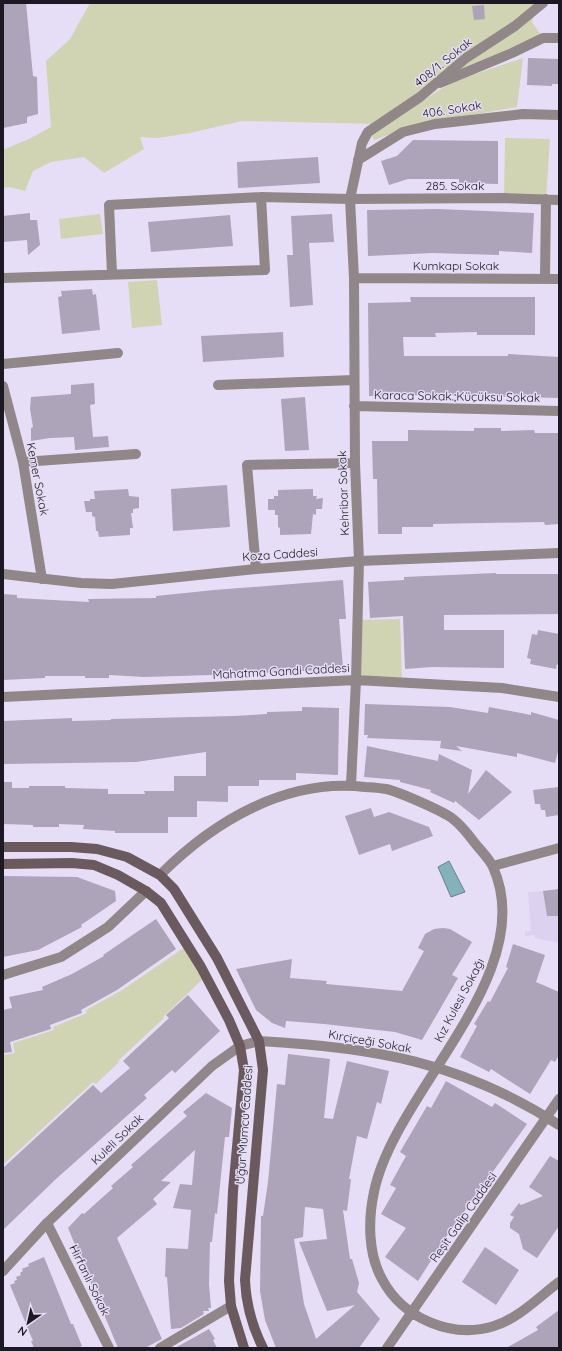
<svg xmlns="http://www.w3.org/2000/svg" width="562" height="1351" font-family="Quicksand,sans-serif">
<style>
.built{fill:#dcd2f0}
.green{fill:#d0d4b2}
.water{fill:#84b1bb;stroke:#65838d}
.building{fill:#ada4ba;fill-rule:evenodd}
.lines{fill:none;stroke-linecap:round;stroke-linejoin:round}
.minor{stroke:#918688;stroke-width:10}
.tertiary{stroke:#918688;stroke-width:10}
.secondary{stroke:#6a5a5d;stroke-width:10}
.labels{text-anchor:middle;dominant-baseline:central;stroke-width:3;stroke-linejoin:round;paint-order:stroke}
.street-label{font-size:12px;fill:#1c1922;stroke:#e6def6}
</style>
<rect width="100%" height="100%" fill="#e6def6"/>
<!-- built -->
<path class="built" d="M543 891 547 916H559V943L535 938 534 935 525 936V931H531L528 892Z"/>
<!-- green -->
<path class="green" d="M90 3H543L535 11 532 22 543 38 435 85 379 124 242 121 190 133 158 138 140 137 144 149 104 173 84 157 51 162 33 171 25 191 9 187 3 188V150L31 138 51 127 46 61 70 39Z
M523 58 517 107 419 124 374 140 371 134 444 87 466 77Z
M505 138 550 139 546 199 504 198Z
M100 214 103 234 61 239 59 219Z
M157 280 162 325 132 328 128 282Z
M400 619 402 683 356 680 357 620Z
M188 945 206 976 163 1017 164 1018 118 1061 119 1062 96 1084 93 1082 3 1165V1055L15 1053 13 1043 54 1030 53 1027 87 1013 86 1010 122 990Z"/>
<!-- water -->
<path class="water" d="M449 861 465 892 451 897 438 867Z"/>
<!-- building -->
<path class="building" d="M3 3H26L33 76 37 77 38 114 27 117V123L3 128Z
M484 5 485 19 474 20 472 6Z
M528 58 559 59V84H552V86L527 85Z
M413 140 498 141V184L459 183V179H408L389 185 381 161 397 156Z
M318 157 320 183 238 188 237 162Z
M438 209 534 213 532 253 499 251V255L432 253 368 256 367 210Z
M30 213V220H37L40 245 28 255 27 240 3 242V216Z
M332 214 334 242 309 243 313 305 290 307 287 255H293L291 216Z
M230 215 233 246 151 252 148 222Z
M92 289 93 295 96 294 100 330 62 334 58 297 62 296 61 291Z
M410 297H535V335H477V332L435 333 436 337H403L404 356H508V354L559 357V398L432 395 369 396 368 303 411 302Z
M283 332 284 357 203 362 201 336Z
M94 383 95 404 90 405 93 437 108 436 109 447 75 450 74 437 50 438 31 441V428L33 427 30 409 31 397 71 394V385Z
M305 397 309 450 285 451 281 399Z
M474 428H501V431L534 430 535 433H559V524L545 525 544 522 433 524V527H402V534H378L377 479H373L372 441H408V430L474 431Z
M227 485 230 527 173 531 171 489Z
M128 489 129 496 139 497V508L133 509V513H131L133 528H130V535L99 537 98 531H96L95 517 92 516V512H86L84 501H90V499H95L94 491Z
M313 489V496H317L316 499 323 498 322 509H316V515L313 514 311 534 280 535V528L278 527V515H275V510H268V499H274V496H278V490Z
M496 573V574H559V614L444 615V630H504V668L432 667 405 669 403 616 370 618 368 582 404 580V577Z
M343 580 346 619H339L343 668 304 671 212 675 144 677 109 675V678H85V676H45V678L3 680V594L17 595V598L89 602 88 599 156 598V596L214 590Z
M538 630 559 634V665L557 664 556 669 530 664 531 659 527 658 532 634 537 635Z
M365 704 450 707 488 713 489 707 531 715V712L559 720V748L555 763 517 753V757L456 746 462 751 440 748 441 741 367 738 368 735H364Z
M302 707 339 708 338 775 296 773V780H259V786H228V802L197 801V817H168V833H115V831L83 829 84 825 59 824V827H33V825L3 824V782H12V788H29V786H65V788L108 789V794H145L144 791H174V776H206V752L136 762 3 764V721L72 718V721L111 720V719L234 716 267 714V712L302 711Z
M367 746 438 761 439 754 472 770 468 794 486 770 512 792 479 820 455 801 454 803 430 792 431 790 400 782V780L364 777Z
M559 787V815L546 817 545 810H541L540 804H535L533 790Z
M371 808 374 817 389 812 429 827 433 836 392 851 390 844 359 855 345 816Z
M3 876 77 877 115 891 116 901 81 925 82 927 38 950 3 957Z
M559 889V916H547L543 891Z
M156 919 176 949 117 990 81 1010 82 1013 50 1025 51 1029 10 1042 12 1052 3 1053V1010L12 1008 9 997 43 990 42 987 72 974 104 956 103 955Z
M443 928 450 929 472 942 452 975 458 978 422 1040 395 1032 324 1024 286 1021 285 1028 272 1023 256 1010 236 969 292 959 290 978 327 981 326 984 402 991 424 951 418 948 425 934 434 929Z
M513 944 545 955 536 982 559 992V1055L555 1062 551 1060 530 1094 491 1069 489 1072 460 1057 477 1026 474 1024 488 1001 490 1002 508 968 506 967Z
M188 995 220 1031 175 1073 172 1070 144 1095 147 1098 56 1179 3 1230V1168L93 1085 101 1093 130 1068 123 1061 169 1018 166 1015Z
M288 1054 330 1059 324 1118 333 1119 347 1061 389 1071 381 1104 377 1102 367 1139 357 1136 349 1179H351L347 1211 343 1210 350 1259H352L359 1283 357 1292 380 1319 359 1348H276L265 1320 260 1291 261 1216H263L268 1182 277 1084 285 1085ZM305 1207 323 1209 327 1239 299 1242 327 1311 355 1305 316 1339 304 1304 294 1239 303 1237Z
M446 1081 492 1107 495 1103 527 1124 446 1237 418 1281 385 1257 406 1228 381 1214 396 1188 390 1185 406 1156 400 1152 427 1106 431 1108Z
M206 1093 232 1108 229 1137H225L217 1214 215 1213 212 1242H210L209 1284 211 1308H208L209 1311H203L204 1314 181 1328 171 1329 167 1277H165L166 1248 188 1249 191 1210 173 1208 180 1184 192 1185 195 1150 161 1181 171 1182 153 1199 157 1204 117 1238 162 1339 145 1348H118L68 1228 82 1213 84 1214 113 1188 111 1186 133 1167 131 1165 187 1116 183 1112Z
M550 1156 559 1161V1226L537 1258 523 1249 519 1234 510 1228V1223L514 1217 510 1215 519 1203 521 1205 543 1196 529 1187Z
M485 1247 519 1270 496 1305 462 1282Z
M44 1257 71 1324H73L82 1346 77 1348H34L31 1341H33L10 1285 15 1283 14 1281 17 1280 16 1277 21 1275 20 1273 23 1271 22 1269 29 1266 28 1264Z
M559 1310V1348H506L538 1330 536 1327Z
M209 1329 215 1339 213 1340 217 1348H175Z"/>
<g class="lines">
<!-- minor -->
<path class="minor" d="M440 83 512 53 543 38H559
M358 160 403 132 435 124 523 114 559 115
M112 274 109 205 261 197
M3 278 265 270 261 197 350 199 504 198 559 200
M354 278 559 279
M545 278 546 199
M3 364 118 353
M218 385 354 380
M3 386 23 462 42 579
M354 406 559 411
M23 462 136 454
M256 569 247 465 355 463
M3 697 356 680 502 688 559 697
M351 785 356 680 359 561 355 463 354 278 350 199 362 143 368 132 420 97 466 58 515 26 543 3
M493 866 559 848
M160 875C214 821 286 778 365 787 372 787 379 788 386 789 397 791 445 812 453 819 461 825 468 834 474 842 480 850 489 858 493 867 541 974 394 1092 374 1192 368 1220 368 1254 382 1279 403 1319 452 1339 494 1326 518 1319 539 1297 559 1282
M3 975 61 957 108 927 146 891
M259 1041C372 1047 462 1062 559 1125
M47 1223 109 1348
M160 1348 231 1306
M387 1348 559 1099"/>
<!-- tertiary -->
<path class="tertiary" d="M3 574 81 583 112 584 256 569 359 561 559 553
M3 1271 47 1223 212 1066 240 1046 259 1041"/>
<!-- secondary -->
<path class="secondary" d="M3 847H71L97 849 127 857 160 875 174 889 217 958 259 1041 263 1070 245 1280C246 1304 252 1326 263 1348
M3 864 72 863 94 865 118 875 146 891 161 903 201 967 229 1020 240 1046 244 1070 233 1191 229 1281 231 1306 244 1348"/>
</g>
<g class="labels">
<!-- street labels -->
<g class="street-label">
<text transform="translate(443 62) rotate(-39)">408/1. Sokak</text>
<text transform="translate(452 109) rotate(-9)">406. Sokak</text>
<text x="455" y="185">285. Sokak</text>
<text x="456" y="265">Kumkapı Sokak</text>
<text transform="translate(457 396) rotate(1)">Karaca Sokak.;Küçüksu Sokak</text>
<text transform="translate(38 479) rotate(79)">Kemer Sokak</text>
<text transform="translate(343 493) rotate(-92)">Kehribar Sokak</text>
<text transform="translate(280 554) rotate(-4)">Koza Caddesi</text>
<text transform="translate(281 671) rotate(-3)">Mahatma Gandi Caddesi</text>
<text transform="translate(459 1000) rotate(-62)">Kız Kulesi Sokağı</text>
<text transform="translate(370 1041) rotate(10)">Kırçiçeği Sokak</text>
<text transform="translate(244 1125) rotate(-86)">Uğur Mumcu Caddesi</text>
<text transform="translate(117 1139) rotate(-44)">Kuleli Sokak</text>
<text transform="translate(463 1217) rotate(-55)">Reşit Galip Caddesi</text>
<text transform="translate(90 1280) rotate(64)">Hirfanlı Sokak</text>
</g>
</g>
<!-- border -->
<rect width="562" height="1351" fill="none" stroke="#1c1922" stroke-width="8"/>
<!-- north arrow -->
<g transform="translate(28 1323) rotate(214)" stroke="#e6def6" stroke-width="3" paint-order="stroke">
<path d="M0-3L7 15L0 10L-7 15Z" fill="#1c1922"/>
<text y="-6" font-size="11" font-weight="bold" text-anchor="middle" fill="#1c1922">N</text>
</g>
</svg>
